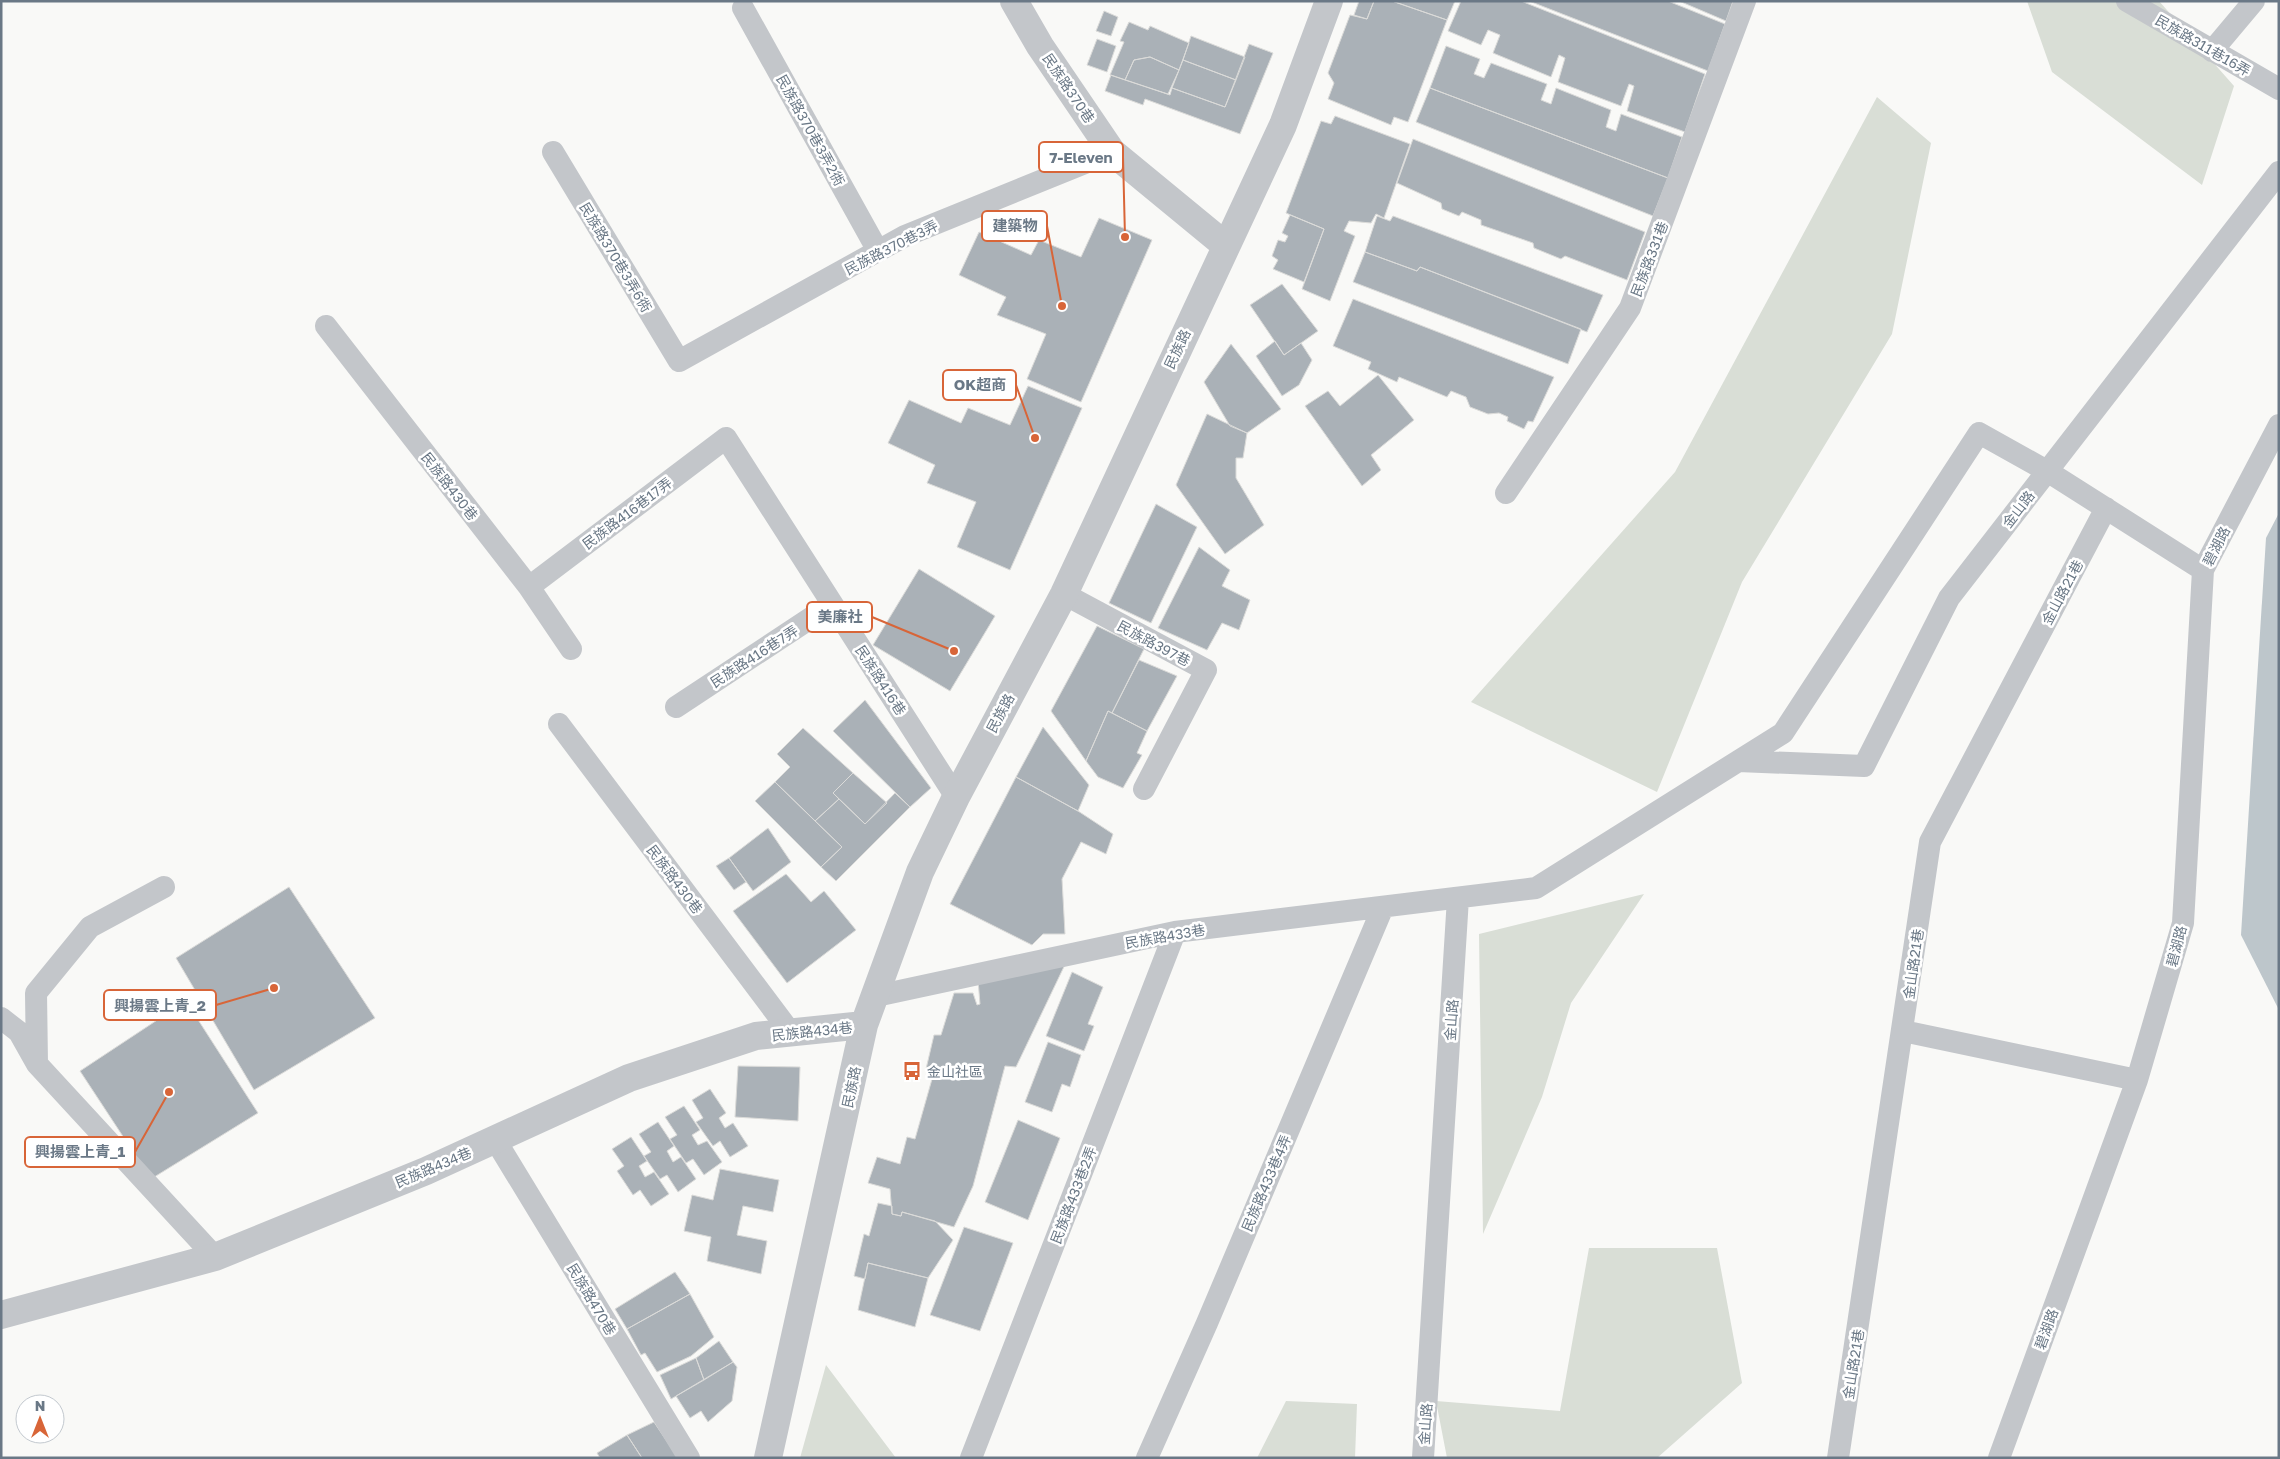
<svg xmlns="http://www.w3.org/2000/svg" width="2280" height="1459" font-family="'Golos Text','Noto Sans TC',sans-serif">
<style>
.green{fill:#d9ded6}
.water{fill:#bdc6cb}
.building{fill:#aab1b7;stroke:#dbdbd9}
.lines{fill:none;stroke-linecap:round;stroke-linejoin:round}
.lane{stroke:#c3c6ca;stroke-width:22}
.street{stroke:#c3c6ca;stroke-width:28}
.labels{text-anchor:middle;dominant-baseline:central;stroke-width:5;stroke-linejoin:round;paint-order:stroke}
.street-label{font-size:14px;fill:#6a7886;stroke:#fff}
.poi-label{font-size:14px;fill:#6a7886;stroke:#fff;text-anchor:start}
.leader{fill:none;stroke:#d86538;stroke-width:2}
.callout-dot{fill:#d86538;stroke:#fff;stroke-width:2}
.callout{fill:#fff;stroke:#d86538;stroke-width:2}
.callout-label{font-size:15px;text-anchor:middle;font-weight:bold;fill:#6a7886}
</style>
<rect width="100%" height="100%" fill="#f9f9f7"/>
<!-- green -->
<path class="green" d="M2027 1H2159L2234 86 2202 185 2052 72Z
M1877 97 1931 143 1892 334 1742 582 1657 792 1471 702 1675 472Z
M1644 894 1571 1003 1542 1097 1483 1234 1479 934Z
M1589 1248H1717L1742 1383 1657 1458H1447L1436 1401 1560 1411Z
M826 1365 896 1458H800Z
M1286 1401 1357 1404 1355 1458H1257Z"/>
<!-- water -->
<path class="water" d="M2279 513V1010L2241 935 2266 538Z"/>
<!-- building -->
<path class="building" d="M1359 1H1374L1367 19 1354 15Z
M1374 1H1392L1447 20 1408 122 1394 117 1391 125 1328 99 1334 83 1328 73 1350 15 1367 19Z
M1392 1H1455L1447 20Z
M1461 1H1521L1705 74 1685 132 1627 111 1634 86 1629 84 1621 106 1558 82 1565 58 1559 55 1551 77 1493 53 1500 35 1488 30 1481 45 1448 31Z
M1529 1H1668L1725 24 1708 71Z
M1679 1H1733L1726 21Z
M1104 11 1118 17 1111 36 1096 31Z
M1129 22 1148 30 1150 26 1189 43 1179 70 1150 57 1134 60 1125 80 1110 75 1124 42 1120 41Z
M1191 36 1245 57 1236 80 1183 60Z
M1097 39 1116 46 1107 72 1087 65Z
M1249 44 1273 53 1240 134 1145 99 1143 105 1105 91 1111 75 1170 95 1172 88 1225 107Z
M1446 46 1480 59 1474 74 1484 78 1491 63 1547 84 1541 100 1551 104 1556 88 1611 110 1606 127 1616 131 1621 114 1682 137 1668 178 1430 88Z
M1150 57 1179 70 1168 94 1125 80 1134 60Z
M1183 60 1236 80 1225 107 1172 88Z
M1430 88 1668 178 1653 216 1416 122Z
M1335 116 1410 144 1384 218 1376 214 1371 223 1349 221 1344 231 1355 236 1330 301 1302 289 1324 229 1286 213 1321 121 1331 124Z
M1413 139 1645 232 1627 280 1565 256 1561 259 1534 248 1533 243 1481 225V220L1462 212 1459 216 1442 209 1441 203 1397 183Z
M1290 215 1324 229 1304 282 1273 269 1278 260 1272 256 1278 240 1285 242 1288 236 1282 233Z
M1377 216 1390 221 1393 216 1603 295 1587 332 1420 267 1417 271 1365 252Z
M1099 218 1152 240 1081 402 1027 379 1046 334 997 315 1006 297 959 275 979 232 1031 255 1039 240 1081 257Z
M1365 252 1417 271 1420 267 1581 329 1568 364 1353 282Z
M1282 284 1318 331 1284 355 1250 305Z
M1353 299 1554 377 1533 422 1528 421 1524 429 1507 421 1508 417 1499 413 1488 414 1470 407 1466 397 1451 391 1447 397 1399 377 1397 382 1368 369 1371 362 1333 346Z
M1275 341 1284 355 1301 343 1312 360 1299 385 1282 396 1256 356Z
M1231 344 1281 409 1247 433 1230 426 1204 382Z
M1378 375 1414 420 1371 455 1381 470 1362 486 1305 406 1328 391 1340 406Z
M1028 386 1082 408 1010 570 957 547 976 502 927 483 935 465 888 443 909 400 961 423 968 408 1010 425Z
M1207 414 1247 433 1243 458H1236V478L1264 525 1225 554 1176 485Z
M1156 504 1197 527 1151 623 1109 603Z
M1199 547 1230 570 1222 586 1250 600 1239 630 1222 623 1207 650 1158 628Z
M919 569 995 616 950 691 873 645Z
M1097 626 1144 649 1112 713 1108 711 1086 761 1051 711Z
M1139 660 1177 676 1147 731 1112 713Z
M865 700 931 788 910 807 833 731Z
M1108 711 1147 731 1137 753 1142 755 1123 788 1098 777 1086 761Z
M1043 727 1089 785 1078 811 1016 777Z
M803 728 853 773 833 793 839 799 815 821 775 782 790 767 777 754Z
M853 773 887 803 865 824 833 793Z
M1016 777 1078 811 1113 834 1106 854 1081 842 1062 879 1065 934H1043L1032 945 950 904Z
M775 782 842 847 821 867 755 801Z
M895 793 910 807 836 881 821 867 842 847 815 821 839 799 865 824Z
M768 828 791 862 753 891 729 858Z
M729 858 746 882 734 890 716 866Z
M786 874 811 902 824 891 856 930 787 983 733 911Z
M289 887 375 1018 254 1090 176 958Z
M1071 952 1016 1067 1005 1066 973 1186 954 1227 902 1212 901 1216 892 1214 890 1189 868 1183 877 1157 900 1164 907 1137 915 1139 934 1072 926 1069 934 1035H941L954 993H973L977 1005 980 1004 978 980Z
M1072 972 1103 987 1088 1024 1094 1026 1084 1051 1046 1036Z
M186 1001 258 1113 151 1179 80 1071Z
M1048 1042 1081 1055 1070 1087 1062 1084 1052 1112 1025 1102Z
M738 1066 800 1067 798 1121 735 1117Z
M710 1089 726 1113 719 1118 725 1128 733 1123 748 1146 730 1157 720 1141 713 1146 696 1122 703 1118 692 1100Z
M684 1106 700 1130 692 1135 698 1145 707 1141 722 1162 704 1175 693 1159 686 1163 670 1139 677 1135 665 1117Z
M1018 1120 1060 1138 1028 1220 985 1202Z
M658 1122 674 1146 667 1151 673 1162 681 1157 696 1179 678 1192 667 1175 660 1179 644 1156 651 1152 639 1134Z
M631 1137 647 1161 639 1166 645 1177 654 1172 669 1194 651 1206 640 1190 633 1195 617 1171 624 1166 612 1149Z
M720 1169 779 1180 773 1212 743 1206 737 1235 767 1241 761 1274 707 1261 711 1237 684 1231 692 1195 713 1200Z
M878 1203 892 1206V1214L901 1216 902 1212 935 1221 953 1240 928 1278 868 1263 865 1279 854 1276 864 1234 869 1236Z
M964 1227 1013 1243 980 1331 930 1315Z
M868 1263 928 1278 915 1327 858 1310Z
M675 1272 690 1294 627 1329 615 1309Z
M690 1294 714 1337 691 1356 657 1372 645 1353 641 1355 627 1329Z
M719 1341 733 1362 704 1380 696 1358Z
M696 1358 704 1380 671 1399 660 1375Z
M733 1362 737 1367 732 1401 708 1422 701 1411 690 1418 676 1396Z
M654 1422 678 1458H642L627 1435Z
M627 1435 642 1458H600L597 1453Z"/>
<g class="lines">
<!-- lane -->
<path class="lane" d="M2127 1 2279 89
M743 8 878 251
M2212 51 2254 1
M553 152 679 361 905 236 1112 152
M326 326 529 587 571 649
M1506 493 1630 308 1745 1
M529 587 726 438 956 797
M1064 594 1206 670 1144 789
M676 707 832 604
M559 724 791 1033
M1738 761 1864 766 1949 598 2279 172
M876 996 1175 932 1536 888 1783 733 1979 433 2047 471 2203 570
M1 1018 19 1032 37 1064 215 1257
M1903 1031 2137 1080
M37 1063 36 993 90 927 164 887
M496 1141 689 1458
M971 1458 1175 932
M1147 1458 1207 1323 1383 907
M1423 1458 1458 898
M1838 1458 1930 842 2106 508
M1999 1458 2137 1080 2183 923 2203 570 2279 425"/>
<!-- street -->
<path class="street" d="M1014 1 1040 46 1112 152 1225 245
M1 1315 215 1257 426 1171 629 1078 756 1036 864 1025
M768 1458 864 1025 920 872 956 797 1064 594 1283 125 1329 1"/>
</g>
<!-- icons -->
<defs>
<g id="bus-bare" transform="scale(1.5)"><path d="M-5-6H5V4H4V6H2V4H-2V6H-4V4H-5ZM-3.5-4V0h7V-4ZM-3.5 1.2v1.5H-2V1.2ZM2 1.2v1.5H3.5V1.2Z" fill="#d86538" stroke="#fff" stroke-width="2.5" paint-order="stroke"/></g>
</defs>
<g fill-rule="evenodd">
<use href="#bus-bare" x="912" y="1071"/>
</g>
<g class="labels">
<!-- street labels -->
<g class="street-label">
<text transform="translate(2203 45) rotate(30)">民族路311巷16弄</text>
<text transform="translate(1069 88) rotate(56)">民族路370巷</text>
<text transform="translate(811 130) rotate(61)">民族路370巷3弄2衖</text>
<text transform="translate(891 247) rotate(-27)">民族路370巷3弄</text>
<text transform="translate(616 257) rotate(59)">民族路370巷3弄6衖</text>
<text transform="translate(1649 259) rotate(-69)">民族路331巷</text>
<text transform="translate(1177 349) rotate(-65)">民族路</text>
<text transform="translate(450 486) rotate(52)">民族路430巷</text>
<text transform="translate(2018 509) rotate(-52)">金山路</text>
<text transform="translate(627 513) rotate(-37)">民族路416巷17弄</text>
<text transform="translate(2216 546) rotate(-63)">碧湖路</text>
<text transform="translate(2062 592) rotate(-62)">金山路21巷</text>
<text transform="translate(1154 643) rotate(28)">民族路397巷</text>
<text transform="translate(754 656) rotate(-33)">民族路416巷7弄</text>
<text transform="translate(881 680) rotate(57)">民族路416巷</text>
<text transform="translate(1000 713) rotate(-62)">民族路</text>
<text transform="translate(675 879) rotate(53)">民族路430巷</text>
<text transform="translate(1165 936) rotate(-10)">民族路433巷</text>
<text transform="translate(2176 946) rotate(-75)">碧湖路</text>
<text transform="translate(1913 964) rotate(-82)">金山路21巷</text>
<text transform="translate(1451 1020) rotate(-86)">金山路</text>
<text transform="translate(812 1031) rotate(-6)">民族路434巷</text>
<text transform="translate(851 1087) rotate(-78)">民族路</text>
<text transform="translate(433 1167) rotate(-23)">民族路434巷</text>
<text transform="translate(1266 1183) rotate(-67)">民族路433巷4弄</text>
<text transform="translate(1073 1195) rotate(-69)">民族路433巷2弄</text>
<text transform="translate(592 1299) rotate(59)">民族路470巷</text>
<text transform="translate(2046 1329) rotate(-70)">碧湖路</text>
<text transform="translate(1853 1364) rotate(-81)">金山路21巷</text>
<text transform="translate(1425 1424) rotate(-86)">金山路</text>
</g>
<!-- poi labels -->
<g class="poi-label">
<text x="927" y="1071">金山社區</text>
</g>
</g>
<!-- callouts -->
<path class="leader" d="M1125 237L1123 157M1062 306L1047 226M1035 438L1016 385M954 651L872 617M274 988L216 1005M169 1092L135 1152"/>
<g class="callout-dot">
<circle cx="1125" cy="237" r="5"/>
<circle cx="1062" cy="306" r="5"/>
<circle cx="1035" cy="438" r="5"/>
<circle cx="954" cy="651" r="5"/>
<circle cx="274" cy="988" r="5"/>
<circle cx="169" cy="1092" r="5"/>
</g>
<g class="callout">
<rect x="1039" y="142" width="84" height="30" rx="5"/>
<rect x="982" y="211" width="65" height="30" rx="5"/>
<rect x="943" y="370" width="73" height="30" rx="5"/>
<rect x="807" y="602" width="65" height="30" rx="5"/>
<rect x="104" y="990" width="112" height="30" rx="5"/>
<rect x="25" y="1137" width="110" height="30" rx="5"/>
</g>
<g class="callout-label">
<text x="1081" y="163">7-Eleven</text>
<text x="1015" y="231">建築物</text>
<text x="980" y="390">OK超商</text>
<text x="840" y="622">美廉社</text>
<text x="160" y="1011">興揚雲上青_2</text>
<text x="80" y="1157">興揚雲上青_1</text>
</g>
<!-- border -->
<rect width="2280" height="1459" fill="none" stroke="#6a7886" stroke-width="5"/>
<!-- north arrow -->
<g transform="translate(40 1419)"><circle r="24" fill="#ffffff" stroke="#c3c9cf"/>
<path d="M0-4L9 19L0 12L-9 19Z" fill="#d86538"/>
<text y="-8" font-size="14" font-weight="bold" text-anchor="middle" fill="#6a7886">N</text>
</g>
</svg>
